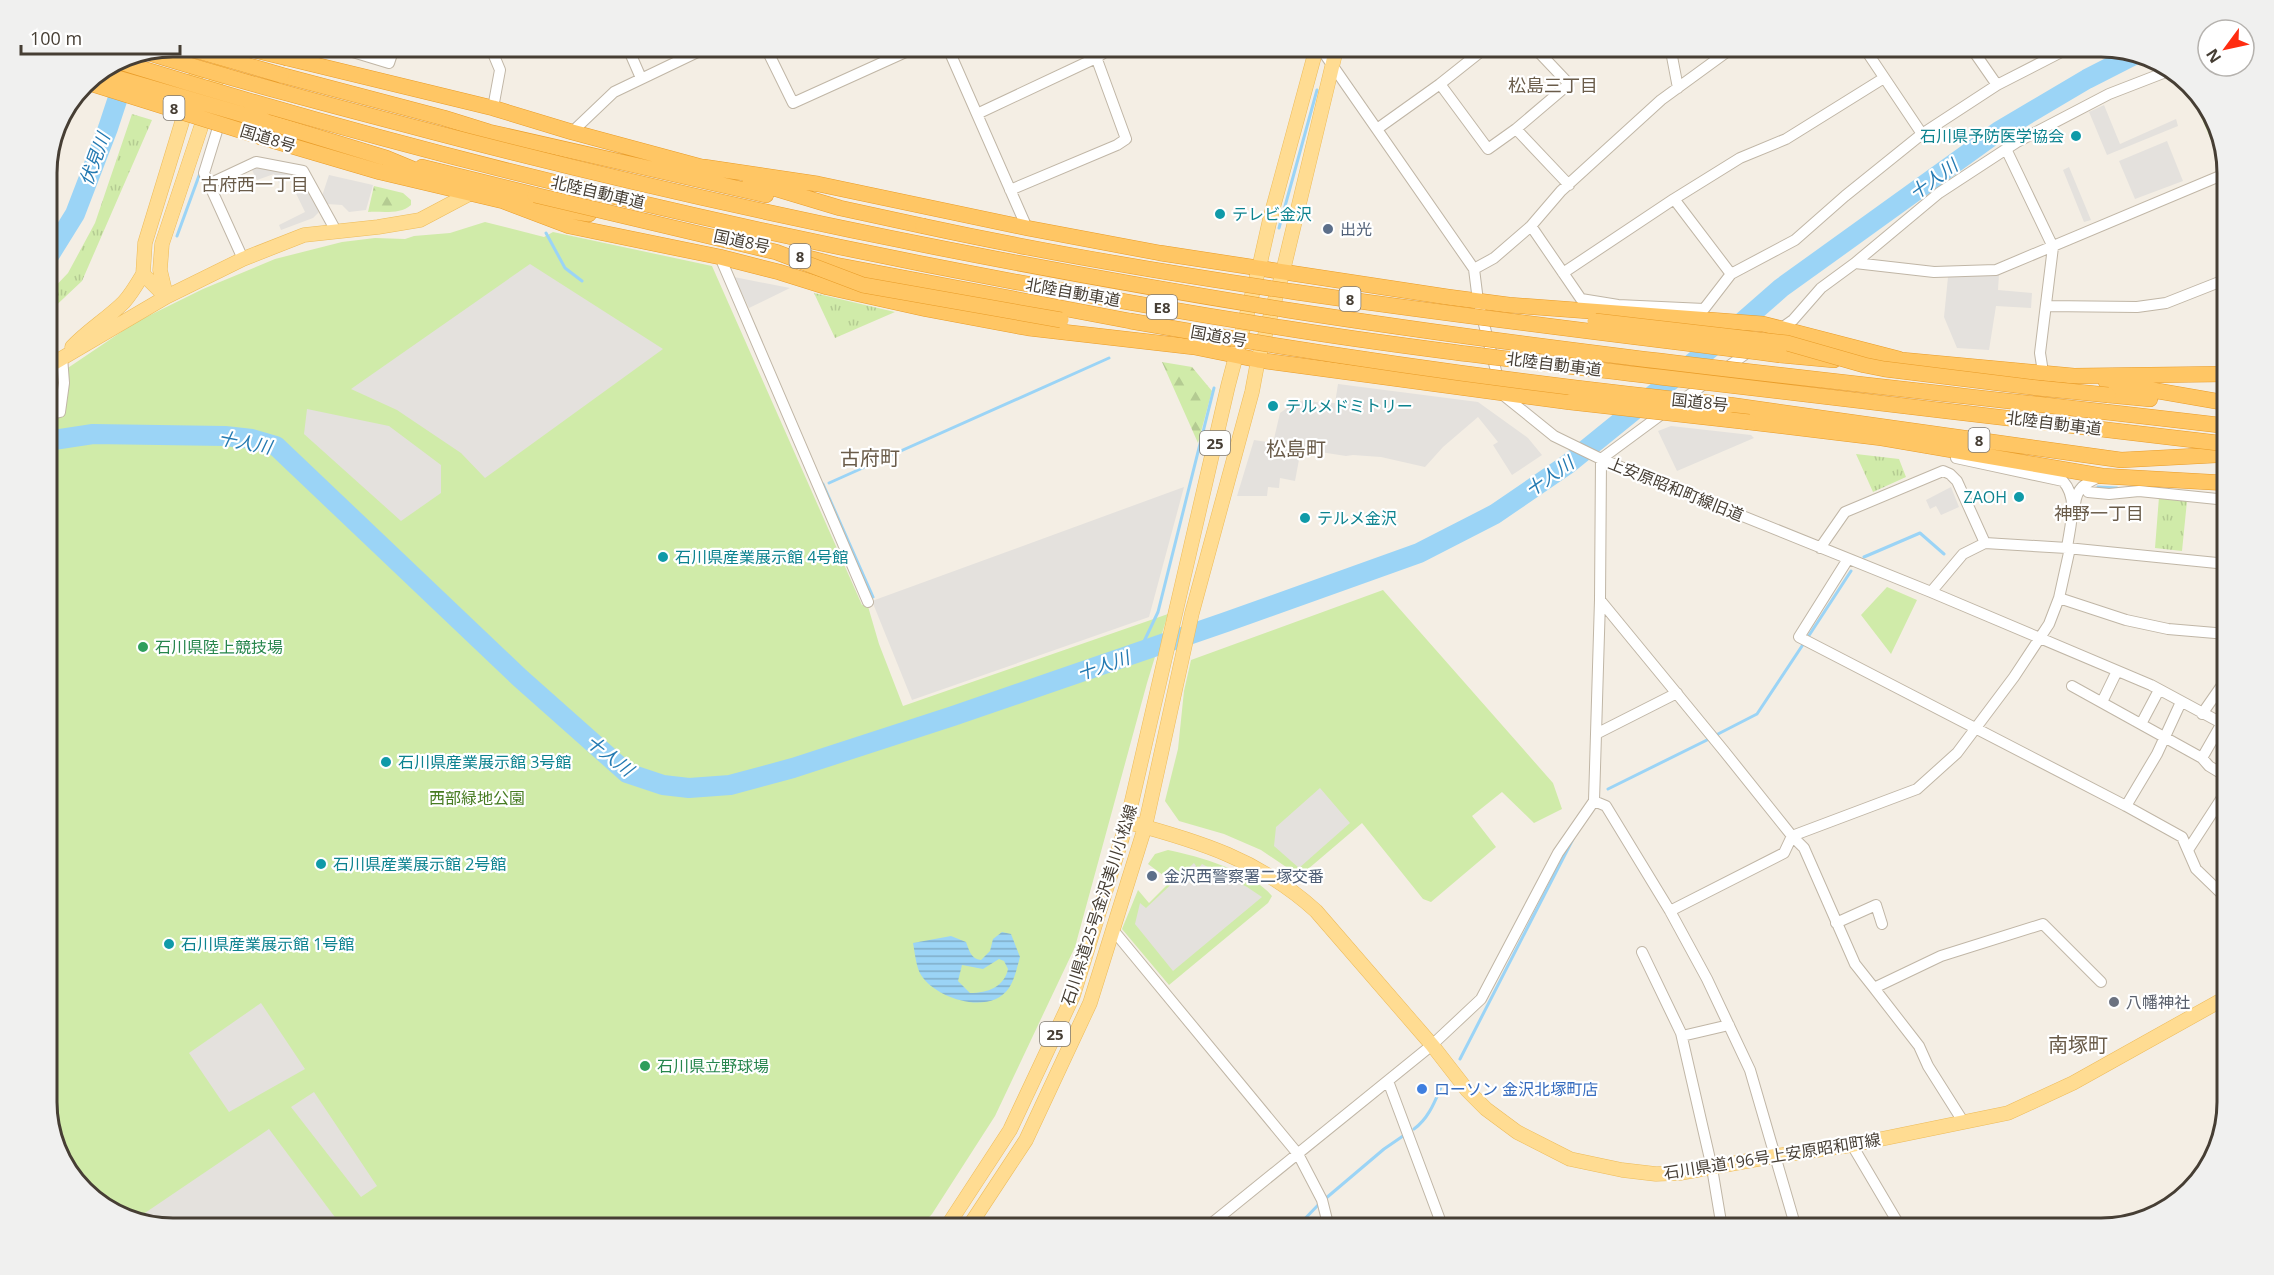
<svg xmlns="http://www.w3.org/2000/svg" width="2274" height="1275" font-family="'Open Sans','Noto Sans JP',sans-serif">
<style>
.grass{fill:url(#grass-tufts)}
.forest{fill:url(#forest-firs)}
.park{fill:#d0eba9}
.parking{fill:#e4e1dd}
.water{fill:url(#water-rules);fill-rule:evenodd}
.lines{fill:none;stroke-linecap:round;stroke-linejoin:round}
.stream{stroke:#9bd4f6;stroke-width:3}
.river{stroke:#9bd4f6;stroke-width:20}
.minor-casing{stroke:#c0b6a6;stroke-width:12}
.major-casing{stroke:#edbb59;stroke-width:15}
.highway-casing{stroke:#e99c28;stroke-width:16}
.minor{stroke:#fff;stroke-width:10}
.major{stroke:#ffdc92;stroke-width:14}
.highway{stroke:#ffc664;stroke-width:15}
.highway-bridge-casing{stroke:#e99c28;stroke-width:16;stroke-linecap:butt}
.highway-bridge{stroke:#ffc664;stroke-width:15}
.culture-dot{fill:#0f9aa8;stroke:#fff;stroke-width:2}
.service-dot{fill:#5c6f8a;stroke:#fff;stroke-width:2}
.leisure-dot{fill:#2e9e5b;stroke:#fff;stroke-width:2}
.worship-dot{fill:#6b7280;stroke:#fff;stroke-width:2}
.shop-dot{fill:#3f7fe0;stroke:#fff;stroke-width:2}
.labels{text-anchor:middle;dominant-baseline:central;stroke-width:4.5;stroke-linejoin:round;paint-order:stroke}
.shield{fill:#fff;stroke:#7e7871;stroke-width:1.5}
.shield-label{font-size:15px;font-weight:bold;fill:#463e34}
.culture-label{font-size:16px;fill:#0d838f;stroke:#fff;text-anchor:start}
.street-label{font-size:16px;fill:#463e34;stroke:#fff}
.service-label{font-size:16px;fill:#4e5e75;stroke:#fff;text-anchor:start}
.leisure-label{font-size:16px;fill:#27864d;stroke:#fff;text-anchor:start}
.park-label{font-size:16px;fill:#477c22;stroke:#fff}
.worship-label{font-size:16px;fill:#5b616d;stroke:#fff;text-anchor:start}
.shop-label{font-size:16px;fill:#366cbe;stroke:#fff;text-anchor:start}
.neighbourhood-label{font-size:18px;fill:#6a5c4a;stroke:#fff}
.water-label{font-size:18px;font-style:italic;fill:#247ab2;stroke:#fff}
.quarter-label{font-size:20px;fill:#6a5c4a;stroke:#fff}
.rim{fill:none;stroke:#463e34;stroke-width:3}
</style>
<defs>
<pattern id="grass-tufts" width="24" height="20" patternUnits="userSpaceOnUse" patternTransform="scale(1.5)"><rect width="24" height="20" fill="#d0eba9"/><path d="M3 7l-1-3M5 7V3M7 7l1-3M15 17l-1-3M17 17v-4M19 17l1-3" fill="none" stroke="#b4cb92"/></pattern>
<pattern id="forest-firs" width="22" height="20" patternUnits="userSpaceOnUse" patternTransform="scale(1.5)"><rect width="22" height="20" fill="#d0eba9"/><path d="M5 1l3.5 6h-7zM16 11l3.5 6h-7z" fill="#b4cb92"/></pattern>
<pattern id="water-rules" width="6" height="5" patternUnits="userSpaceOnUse" patternTransform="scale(1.5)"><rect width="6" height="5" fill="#9bd4f6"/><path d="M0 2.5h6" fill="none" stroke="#80adc8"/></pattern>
</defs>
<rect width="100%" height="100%" fill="#f4eee4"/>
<!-- grass -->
<path class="grass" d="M132 114 152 120 82 281 47 314V295L68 273 95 223Z
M814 293 895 312 835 338Z
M1856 454 1899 459 1906 477 1873 492Z
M2159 497 2187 501 2182 551 2155 548Z"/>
<!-- forest -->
<path class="forest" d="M374 186 403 193 411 200V205C400 215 381 211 368 212Z
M1162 362 1192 367 1212 391 1198 443Z"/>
<!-- park -->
<path class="park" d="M2188 87 2210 110 2224 154 2218 156Z
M485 222 544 237 553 232 712 266 862 605 867 603 879 644 903 706 1168 614 1147 683 1075 947 995 1116 932 1214 919 1228H173L110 1212 64 1165 47 1110V382L136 322 203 289 275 259 342 242 375 238 405 239 414 236 450 233Z
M1887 587 1917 600 1891 654 1861 615Z
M1383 590 1553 783 1562 809 1534 823 1502 792 1472 816 1496 847 1431 902 1423 899 1362 823 1301 875 1295 873 1261 850 1224 834 1179 821 1165 801 1178 749 1184 691 1191 660Z
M1168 850C1198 856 1253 872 1272 896L1268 903 1169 985 1122 929 1138 890 1149 903 1171 881 1148 864 1155 854Z"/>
<!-- parking -->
<path class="parking" d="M2104 105 2120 144 2176 119 2178 126 2107 155 2089 112Z
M2167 141 2183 181 2135 199 2119 161Z
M257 165 305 178 319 212 313 218 281 230 279 225 305 212 289 179 279 183 274 174 257 180 251 168Z
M2069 167 2091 220 2084 222 2063 170Z
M329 175 373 185 366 210 349 212 342 205 327 204 322 196Z
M530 264 663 349 485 478 461 453 397 410 351 389Z
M1999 274 1998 290 2032 293 2031 308 1996 306 1989 350 1957 348 1944 317 1948 277Z
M734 277 790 288 749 308Z
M1338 384 1478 402 1528 438 1542 455 1512 475 1493 445 1498 442 1478 417 1443 447 1425 467 1381 457 1353 455 1346 456 1301 449 1295 481 1280 478 1279 488 1268 487 1267 496H1237L1254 440 1273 443 1280 413 1297 401 1335 403Z
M307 409 389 426 441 465V493L401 521 304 434Z
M1671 426 1751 435 1754 438 1677 471 1658 431Z
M1184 487 1149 617 912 700 872 601Z
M1951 487 1959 507 1941 515 1936 506 1930 509 1926 500Z
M1320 788 1350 823 1299 868 1274 846 1276 827Z
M1194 863 1198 869 1202 864 1247 887 1262 897 1173 971 1135 924 1140 903 1146 908Z
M261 1003 305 1069 229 1112 189 1053Z
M314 1092 377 1186 361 1197 291 1107Z
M269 1129 343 1228H173L136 1219Z"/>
<!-- water -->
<path class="water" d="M1002 932 1011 934 1020 957C1017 967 1015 979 1009 988 990 1016 936 999 921 975 916 967 915 953 913 943L951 936 966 942C969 950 971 959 981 960L990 951 993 939ZM999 959 1004 961 1008 969C1004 987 988 993 970 993L958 981 962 965 983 969Z"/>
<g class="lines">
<!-- stream -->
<path class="stream" d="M1279 228 1317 90
M546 233 565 268 582 281
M177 236 200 173
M829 483 1109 358
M823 484 873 597
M2098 487 2117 488
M1864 557 1920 533 1944 554
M1808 637 1851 571
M1139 652 1158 612 1214 388
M1718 734 1757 714 1804 643
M1608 789 1707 740
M1460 1059 1573 839
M1414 1129C1429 1118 1435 1101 1442 1085
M1325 1199 1384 1149 1403 1136
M1296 1228 1320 1203"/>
<!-- river -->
<path class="river" d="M47 259 75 214 108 128 132 55
M47 441 93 434 225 436 252 439 276 446 520 678 627 773 663 785 689 788 730 785 793 768 953 716 1226 622 1419 553 1495 514 1568 464 1733 330 1781 288 1999 131 2087 79 2134 55"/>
<!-- minor casing -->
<g class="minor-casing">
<path id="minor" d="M333 46 389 63 393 51 391 46
M490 46 500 70 493 108
M627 46 641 78
M765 46 793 103 919 46
M947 46 1027 228
M1319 46 1474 269 1478 301 1502 394 1554 436 1601 459 1931 592 2151 685 2227 726
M1474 46 1479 53 1440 84 1488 149 1516 129 1569 185
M1670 46 1678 88
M1863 46 1922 134
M1970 46 1997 85
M977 114 1096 58 1114 46
M221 118 204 173 243 259
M1377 129 1440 84
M1516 129 1569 84 1533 46
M572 132 614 92 710 46
M2006 149 2053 247 2040 353 2043 372
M209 184 256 162 303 171 336 231
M1010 190 1117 145 1126 139 1092 46
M1531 226 1581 299 1618 305 1704 309 1731 274 1795 240 1845 196 1922 134 1997 85 2073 46
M720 257 868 602
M1855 263 1934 272 1996 270 2227 173
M1474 269 1494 258 1531 226 1561 191 1661 100 1735 46
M1563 273 1674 199
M1731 274 1674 199 1740 158 1786 139 1884 78
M2046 306 2137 307 2166 303 2227 279
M1779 330 1793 320 1821 288 1855 263 1939 193 2017 142 2109 94 2171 70
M1681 401 1751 350
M47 415 60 412 64 383 62 357
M1956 458 2063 481C2079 499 2070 525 2067 548
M1601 459 1666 411
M2088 492 2109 494 2139 491 2227 500
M2075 504C2077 486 2087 483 2101 476
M1820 548 1845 512 1943 471 1950 474 1957 481 1985 543 2067 548 2227 564
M1848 559 1799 637 2126 806 2182 837 2196 869 2227 899
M1931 592 1963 554 1985 543
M2059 598 2126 620 2168 629 2227 634
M1600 600 1724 751 1792 836 1804 848 1855 964 1874 988
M2072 686 2202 758 2209 766 2227 777
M2102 702 2117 671
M2202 714 2227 678
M2141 724 2159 690
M1596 734 1677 693
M2202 758 2222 723
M1594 801 1606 806 1670 911 1707 979 1750 1070 1796 1228
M2126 806 2157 754 2181 702
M2188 850 2227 790
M1670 911 1784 853 1792 836 1917 789 1957 753 2014 677 2049 624 2059 598 2070 548
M1836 923 1876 905 1882 924
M1113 930 1298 1154 1322 1200 1329 1228
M1642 952 1681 1033 1712 1168 1722 1228
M1682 1036 1729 1025
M1388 1081 1443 1228
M1964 1123 1928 1066 1919 1046 1874 988 1941 956 2043 924 2101 982
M1852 1145 1901 1228
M1206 1228 1432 1045 1481 999 1558 853 1594 801 1600 600 1601 459"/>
</g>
<!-- major casing -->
<g class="major-casing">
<path id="major" d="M166 295 160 270 162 244 228 46
M166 297 143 274 145 243 197 73
M72 347C88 330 108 318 124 302 132 293 137 284 143 274
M47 367 166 297 243 259 304 235 378 227 420 220 471 193
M1127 822C1199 841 1260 860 1316 911L1432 1045 1467 1090 1486 1109 1517 1132 1570 1159 1622 1170 1656 1174 1680 1173 1775 1156 1852 1145 2008 1113 2073 1083 2227 997
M946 1228 1010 1130 1073 996 1127 822 1228 386 1259 268 1270 219 1317 46
M968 1228 1026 1140 1090 1003 1145 827 1192 613 1252 392 1258 360 1283 271 1337 46"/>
</g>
<!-- highway casing -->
<g class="highway-casing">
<path id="highway" d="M287 58 493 108 572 132 713 170
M281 75 444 118 489 132 766 195
M265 121 386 158 432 177
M261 137 380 172 503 201 589 214
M422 167 535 195
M704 167 818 184 1027 228 1160 253 1448 297 1509 305 1763 324 1899 359
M750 181 840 208 923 226
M503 201 569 226 720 257 779 272 827 287 926 309 1028 328 1194 347 1258 360 1570 402
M801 256 836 265 1130 321
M1780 355 1834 360
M1891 359 2074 376 2227 374
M2106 382 2227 403
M2108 395 2150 399
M1730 405 2121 460 2216 455 2227 451
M1749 422 1882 438 2102 476 2227 483"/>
</g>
<!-- minor -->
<use href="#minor" class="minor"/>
<!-- major -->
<use href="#major" class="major"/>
<!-- highway -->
<use href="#highway" class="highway"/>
<!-- highway-bridge casing -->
<g class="highway-bridge-casing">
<path id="highway-bridge" d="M181 46 281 75
M238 46 287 58
M146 52C241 82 337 107 433 132 715 206 1000 264 1287 310 1599 359 1914 389 2227 426
M117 61C499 180 890 266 1284 328 1409 348 1534 362 1659 377 1848 400 2038 421 2227 444
M100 73 265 121
M86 82 261 137
M535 195 776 252 863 285 1061 320
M923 226C1205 287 1494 319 1780 355
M1130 321C1329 356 1529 385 1730 405
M1595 321 1787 343 1864 365 1884 369 2038 388 2108 395
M1570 402 1749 422"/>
</g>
<!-- highway-bridge -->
<use href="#highway-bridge" class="highway-bridge"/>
</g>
<!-- markers -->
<g class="culture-dot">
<circle cx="2076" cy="136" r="6"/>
<circle cx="1220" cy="214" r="6"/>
<circle cx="1273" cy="406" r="6"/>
<circle cx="2019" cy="497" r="6"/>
<circle cx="1305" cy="518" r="6"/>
<circle cx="663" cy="557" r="6"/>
<circle cx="386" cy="762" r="6"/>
<circle cx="321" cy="864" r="6"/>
<circle cx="169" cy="944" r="6"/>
</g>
<g class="service-dot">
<circle cx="1328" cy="229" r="6"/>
<circle cx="1152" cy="876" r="6"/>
</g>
<g class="leisure-dot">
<circle cx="143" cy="647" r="6"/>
<circle cx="645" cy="1066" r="6"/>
</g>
<circle class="worship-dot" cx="2114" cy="1002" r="6"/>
<circle class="shop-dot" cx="1422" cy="1089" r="6"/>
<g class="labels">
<!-- shield labels -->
<g class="shield">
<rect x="163.5" y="96" width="21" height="24" rx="4.5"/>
<rect x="789.5" y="244" width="21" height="24" rx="4.5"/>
<rect x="1339.5" y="287" width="21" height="24" rx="4.5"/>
<rect x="1147" y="295" width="30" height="24" rx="4.5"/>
<rect x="1968.5" y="428" width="21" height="24" rx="4.5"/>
<rect x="1200" y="431" width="30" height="24" rx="4.5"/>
<rect x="1040" y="1022" width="30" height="24" rx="4.5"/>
</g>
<g class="shield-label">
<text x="174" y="108">8</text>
<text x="800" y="256">8</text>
<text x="1350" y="299">8</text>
<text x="1162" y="307">E8</text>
<text x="1979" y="440">8</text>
<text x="1215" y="443">25</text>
<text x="1055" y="1034">25</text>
</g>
<!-- culture labels -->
<g class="culture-label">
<text x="2064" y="136" text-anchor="end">石川県予防医学協会</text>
<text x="1232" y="214">テレビ金沢</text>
<text x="1285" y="406">テルメドミトリー</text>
<text x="2007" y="497" text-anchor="end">ZAOH</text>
<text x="1317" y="518">テルメ金沢</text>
<text x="675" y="557">石川県産業展示館 4号館</text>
<text x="398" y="762">石川県産業展示館 3号館</text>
<text x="333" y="864">石川県産業展示館 2号館</text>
<text x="181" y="944">石川県産業展示館 1号館</text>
</g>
<!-- street labels -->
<g class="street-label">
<text transform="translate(268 138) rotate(17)">国道8号</text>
<text transform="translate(598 192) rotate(13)">北陸自動車道</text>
<text transform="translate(742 241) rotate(12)">国道8号</text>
<text transform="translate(1073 292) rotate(10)">北陸自動車道</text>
<text transform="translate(1219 336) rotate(10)">国道8号</text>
<text transform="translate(1554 364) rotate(7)">北陸自動車道</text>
<text transform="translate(1700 402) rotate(6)">国道8号</text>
<text transform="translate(2054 423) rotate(7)">北陸自動車道</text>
<text transform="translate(1676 489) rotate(22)">上安原昭和町線旧道</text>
<text transform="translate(1099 905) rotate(-72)">石川県道25号金沢美川小松線</text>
<text transform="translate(1772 1156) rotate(-9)">石川県道196号上安原昭和町線</text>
</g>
<!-- service labels -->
<g class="service-label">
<text x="1340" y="229">出光</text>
<text x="1164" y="876">金沢西警察署二塚交番</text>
</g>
<!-- leisure labels -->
<g class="leisure-label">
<text x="155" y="647">石川県陸上競技場</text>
<text x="657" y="1066">石川県立野球場</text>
</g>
<!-- park labels -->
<g class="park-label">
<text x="477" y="798">西部緑地公園</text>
</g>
<!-- worship labels -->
<g class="worship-label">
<text x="2126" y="1002">八幡神社</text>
</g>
<!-- shop labels -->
<g class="shop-label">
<text x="1434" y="1089">ローソン 金沢北塚町店</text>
</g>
<!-- neighbourhood labels -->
<g class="neighbourhood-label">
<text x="1553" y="85">松島三丁目</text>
<text x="255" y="184">古府西一丁目</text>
<text x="2099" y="513">神野一丁目</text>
</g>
<!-- water labels -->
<g class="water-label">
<text transform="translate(94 159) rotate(-70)">伏見川</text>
<text transform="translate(1933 179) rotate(-36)">十人川</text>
<text transform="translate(245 442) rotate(11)">十人川</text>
<text transform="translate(1549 476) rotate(-35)">十人川</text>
<text transform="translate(1103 665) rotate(-19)">十人川</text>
<text transform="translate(610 755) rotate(38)">十人川</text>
</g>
<!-- quarter labels -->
<g class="quarter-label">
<text x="1296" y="448">松島町</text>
<text x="870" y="457">古府町</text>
<text x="2078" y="1044">南塚町</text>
</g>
</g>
<!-- crop -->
<path d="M0 0H2274V1275H0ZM173 57H2101A116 116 0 0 1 2217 173V1102A116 116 0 0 1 2101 1218H173A116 116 0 0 1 57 1102V173A116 116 0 0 1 173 57Z" fill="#f0f0ef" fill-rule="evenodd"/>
<path class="rim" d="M173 57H2101A116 116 0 0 1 2217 173V1102A116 116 0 0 1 2101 1218H173A116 116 0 0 1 57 1102V173A116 116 0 0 1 173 57Z"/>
<!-- north arrow -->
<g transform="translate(2226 48) rotate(237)"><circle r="28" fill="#ffffff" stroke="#b5b2ae" stroke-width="1.5"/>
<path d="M0-4.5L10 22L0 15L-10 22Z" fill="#ff2c10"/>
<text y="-9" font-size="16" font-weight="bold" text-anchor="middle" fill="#463e34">N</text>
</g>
<!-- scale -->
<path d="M21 45v9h159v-9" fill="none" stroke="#463e34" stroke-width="3"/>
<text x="30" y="45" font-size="18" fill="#463e34" stroke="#ffffff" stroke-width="4.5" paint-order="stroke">100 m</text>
</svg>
